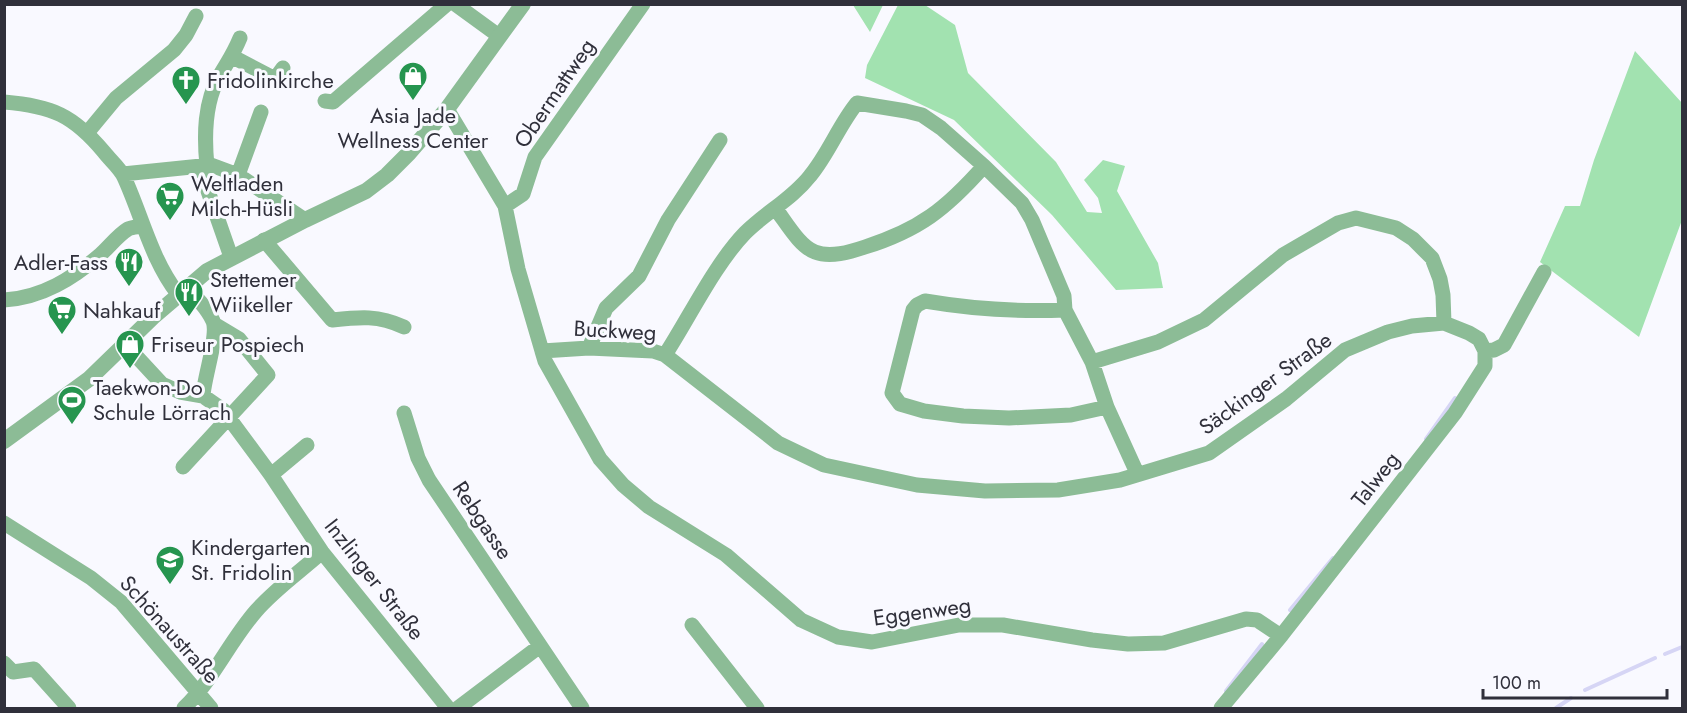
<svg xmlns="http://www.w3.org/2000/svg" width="1687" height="713" font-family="Jost,sans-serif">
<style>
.green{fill:#a2e2b0}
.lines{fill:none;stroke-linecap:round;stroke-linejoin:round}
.stream{stroke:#d6d5f5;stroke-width:4}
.minor{stroke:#8cbc96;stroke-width:15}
.tertiary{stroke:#8cbc96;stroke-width:16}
.labels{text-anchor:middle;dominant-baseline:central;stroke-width:6;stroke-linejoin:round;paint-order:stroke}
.poi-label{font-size:22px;fill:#30303b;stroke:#f9f9ff;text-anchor:start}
.street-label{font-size:22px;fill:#30303b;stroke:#f9f9ff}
</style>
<rect width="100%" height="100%" fill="#f9f9ff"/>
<!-- green -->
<path class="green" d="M853 5H883L870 32Z
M898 5H925L955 25 968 73 1056 162 1087 212 1102 213 1098 198 1084 180 1103 160 1125 166 1117 191 1158 263 1163 288 1116 290 1052 215 954 120 865 78 867 65Z
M1635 51 1682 103V220L1639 337 1540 262 1565 206H1580L1594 160Z"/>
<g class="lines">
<!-- stream -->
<path class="stream" d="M1426 439 1455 398
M1290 610 1333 558
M1665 654 1682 647
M1585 690 1655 658
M1226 691 1262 644
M1556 708 1571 698"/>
<!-- minor -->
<path class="minor" d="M455 4 499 36
M233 57 275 79 283 68
M325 101 333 102 447 4
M4 102C52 106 73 115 104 152 110 160 120 168 124 177 142 216 151 259 178 294
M447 109 505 206 518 269 542 351 589 348 653 351 665 355 778 443 824 465 917 485 985 491 1058 490 1120 480 1209 453 1286 399 1345 350 1388 332 1412 326 1444 323 1469 333 1479 339 1485 351V366L1455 413 1281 636 1221 708
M87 133 116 98 174 50 186 35 196 16
M207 166C204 136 204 102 220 75 228 61 233 55 240 38
M202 167 208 191 231 257
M123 174 211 165 238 175 305 220
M238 175 261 112
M505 206 523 194 535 157 643 4
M775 208C786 222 799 246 815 252 830 258 850 252 865 247 919 230 946 209 984 166
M264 240 332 320C360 317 378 315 404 327
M186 287C196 297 207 308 213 321 219 335 204 377 203 396
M4 300C42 298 73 278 100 255 109 247 118 235 128 229 132 227 138 227 142 226
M1065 310C1018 312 972 309 925 301L917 305 913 310 892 393 900 404 924 411 963 416 1009 418 1071 415 1107 407
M125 344 162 384 180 392 203 396 223 410 271 475 322 552 448 708
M589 348 606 308 639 276 668 220 720 140
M542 351 545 361 600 459 623 485 649 507 726 555 801 620 838 637 872 642 959 625H1003L1092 640 1128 644 1164 643 1246 619 1257 620 1281 636
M1485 351 1494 350 1504 345 1544 272
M665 355C689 318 715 264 745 233 766 212 792 199 810 176 829 153 839 125 857 103L906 111 922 115 941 128 984 166 1022 203 1032 220 1064 296 1065 310 1092 362 1107 407 1137 473
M1092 362 1158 342 1204 320 1283 255 1338 223 1356 218 1396 228 1413 239 1432 258 1440 279 1443 295 1444 323
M404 413 418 458 429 480 582 708
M183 467 268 375 239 339 214 324
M271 475 307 445
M4 523 91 578 121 602 211 708
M692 625 757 708
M4 663 13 672 34 669 69 708
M184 708C213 680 229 642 256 611 275 589 301 571 322 552
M458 708 540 646"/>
<!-- tertiary -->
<path class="tertiary" d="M4 441 89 379 153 317 207 271 305 220 366 191 387 175 409 153 447 109 523 4"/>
</g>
<!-- icons -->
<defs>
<g id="shop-pin" transform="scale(1.5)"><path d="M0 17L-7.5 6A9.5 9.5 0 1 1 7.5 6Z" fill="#26954f" stroke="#f9f9ff"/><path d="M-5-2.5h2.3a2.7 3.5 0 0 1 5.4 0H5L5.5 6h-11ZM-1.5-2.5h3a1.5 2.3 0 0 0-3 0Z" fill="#fff"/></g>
<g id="church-pin" transform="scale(1.5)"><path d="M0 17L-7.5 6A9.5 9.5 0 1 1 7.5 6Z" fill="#26954f" stroke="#f9f9ff"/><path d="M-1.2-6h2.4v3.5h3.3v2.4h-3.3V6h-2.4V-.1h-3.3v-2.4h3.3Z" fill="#fff"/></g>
<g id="supermarket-pin" transform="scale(1.5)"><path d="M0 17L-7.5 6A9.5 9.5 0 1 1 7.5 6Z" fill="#26954f" stroke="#f9f9ff"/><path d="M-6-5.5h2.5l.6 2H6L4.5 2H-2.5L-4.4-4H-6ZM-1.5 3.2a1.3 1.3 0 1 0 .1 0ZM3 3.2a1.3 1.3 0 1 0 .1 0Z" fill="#fff"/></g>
<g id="restaurant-pin" transform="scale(1.5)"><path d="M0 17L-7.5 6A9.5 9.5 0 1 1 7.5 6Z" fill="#26954f" stroke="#f9f9ff"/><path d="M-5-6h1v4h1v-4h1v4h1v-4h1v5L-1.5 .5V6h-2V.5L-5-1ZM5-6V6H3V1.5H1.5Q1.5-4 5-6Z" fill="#fff"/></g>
<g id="stadium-pin" transform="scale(1.5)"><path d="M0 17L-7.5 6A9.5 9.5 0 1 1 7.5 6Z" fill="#26954f" stroke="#f9f9ff"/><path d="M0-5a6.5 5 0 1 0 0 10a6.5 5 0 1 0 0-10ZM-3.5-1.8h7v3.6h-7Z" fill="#fff"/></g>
<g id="school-pin" transform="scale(1.5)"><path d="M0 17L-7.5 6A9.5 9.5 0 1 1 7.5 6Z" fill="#26954f" stroke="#f9f9ff"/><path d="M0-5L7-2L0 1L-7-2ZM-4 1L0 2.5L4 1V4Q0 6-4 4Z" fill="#fff"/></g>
</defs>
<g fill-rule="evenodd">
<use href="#shop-pin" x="413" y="76"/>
<use href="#church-pin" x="186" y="80"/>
<use href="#supermarket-pin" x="170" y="196"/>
<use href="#restaurant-pin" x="129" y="262"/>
<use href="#restaurant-pin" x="189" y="292"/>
<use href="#supermarket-pin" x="62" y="310"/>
<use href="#shop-pin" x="130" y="344"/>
<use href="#stadium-pin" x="72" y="400"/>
<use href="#school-pin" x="170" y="560"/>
</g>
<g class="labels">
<!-- poi labels -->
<g class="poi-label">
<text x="207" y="80">Fridolinkirche</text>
<text x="413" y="115" text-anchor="middle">Asia Jade<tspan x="413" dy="25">Wellness Center</tspan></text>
<text x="191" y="183">Weltladen<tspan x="191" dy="25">Milch-Hüsli</tspan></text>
<text x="108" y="262" text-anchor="end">Adler-Fass</text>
<text x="210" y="279">Stettemer<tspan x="210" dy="25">Wiikeller</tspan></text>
<text x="83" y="310">Nahkauf</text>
<text x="151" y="344">Friseur Pospiech</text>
<text x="93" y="387">Taekwon-Do<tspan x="93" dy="25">Schule Lörrach</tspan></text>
<text x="191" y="547">Kindergarten<tspan x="191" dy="25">St. Fridolin</tspan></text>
</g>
<!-- street labels -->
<g class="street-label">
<text transform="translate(554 93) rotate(-56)">Obermattweg</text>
<text transform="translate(615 330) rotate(3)">Buckweg</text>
<text transform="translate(1265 383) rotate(-36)">Säckinger Straße</text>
<text transform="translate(1375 479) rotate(-52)">Talweg</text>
<text transform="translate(483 520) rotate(56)">Rebgasse</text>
<text transform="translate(375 579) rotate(52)">Inzlinger Straße</text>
<text transform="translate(922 611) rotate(-8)">Eggenweg</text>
<text transform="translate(170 629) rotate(48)">Schönaustraße</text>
</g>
</g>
<!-- border -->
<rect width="1687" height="713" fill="none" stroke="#30303b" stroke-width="12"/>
<!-- scale -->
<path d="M1483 689v9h184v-9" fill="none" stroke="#30303b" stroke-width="3"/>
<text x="1492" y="689" font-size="18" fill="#30303b" stroke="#f9f9ff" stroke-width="4.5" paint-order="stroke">100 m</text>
</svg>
